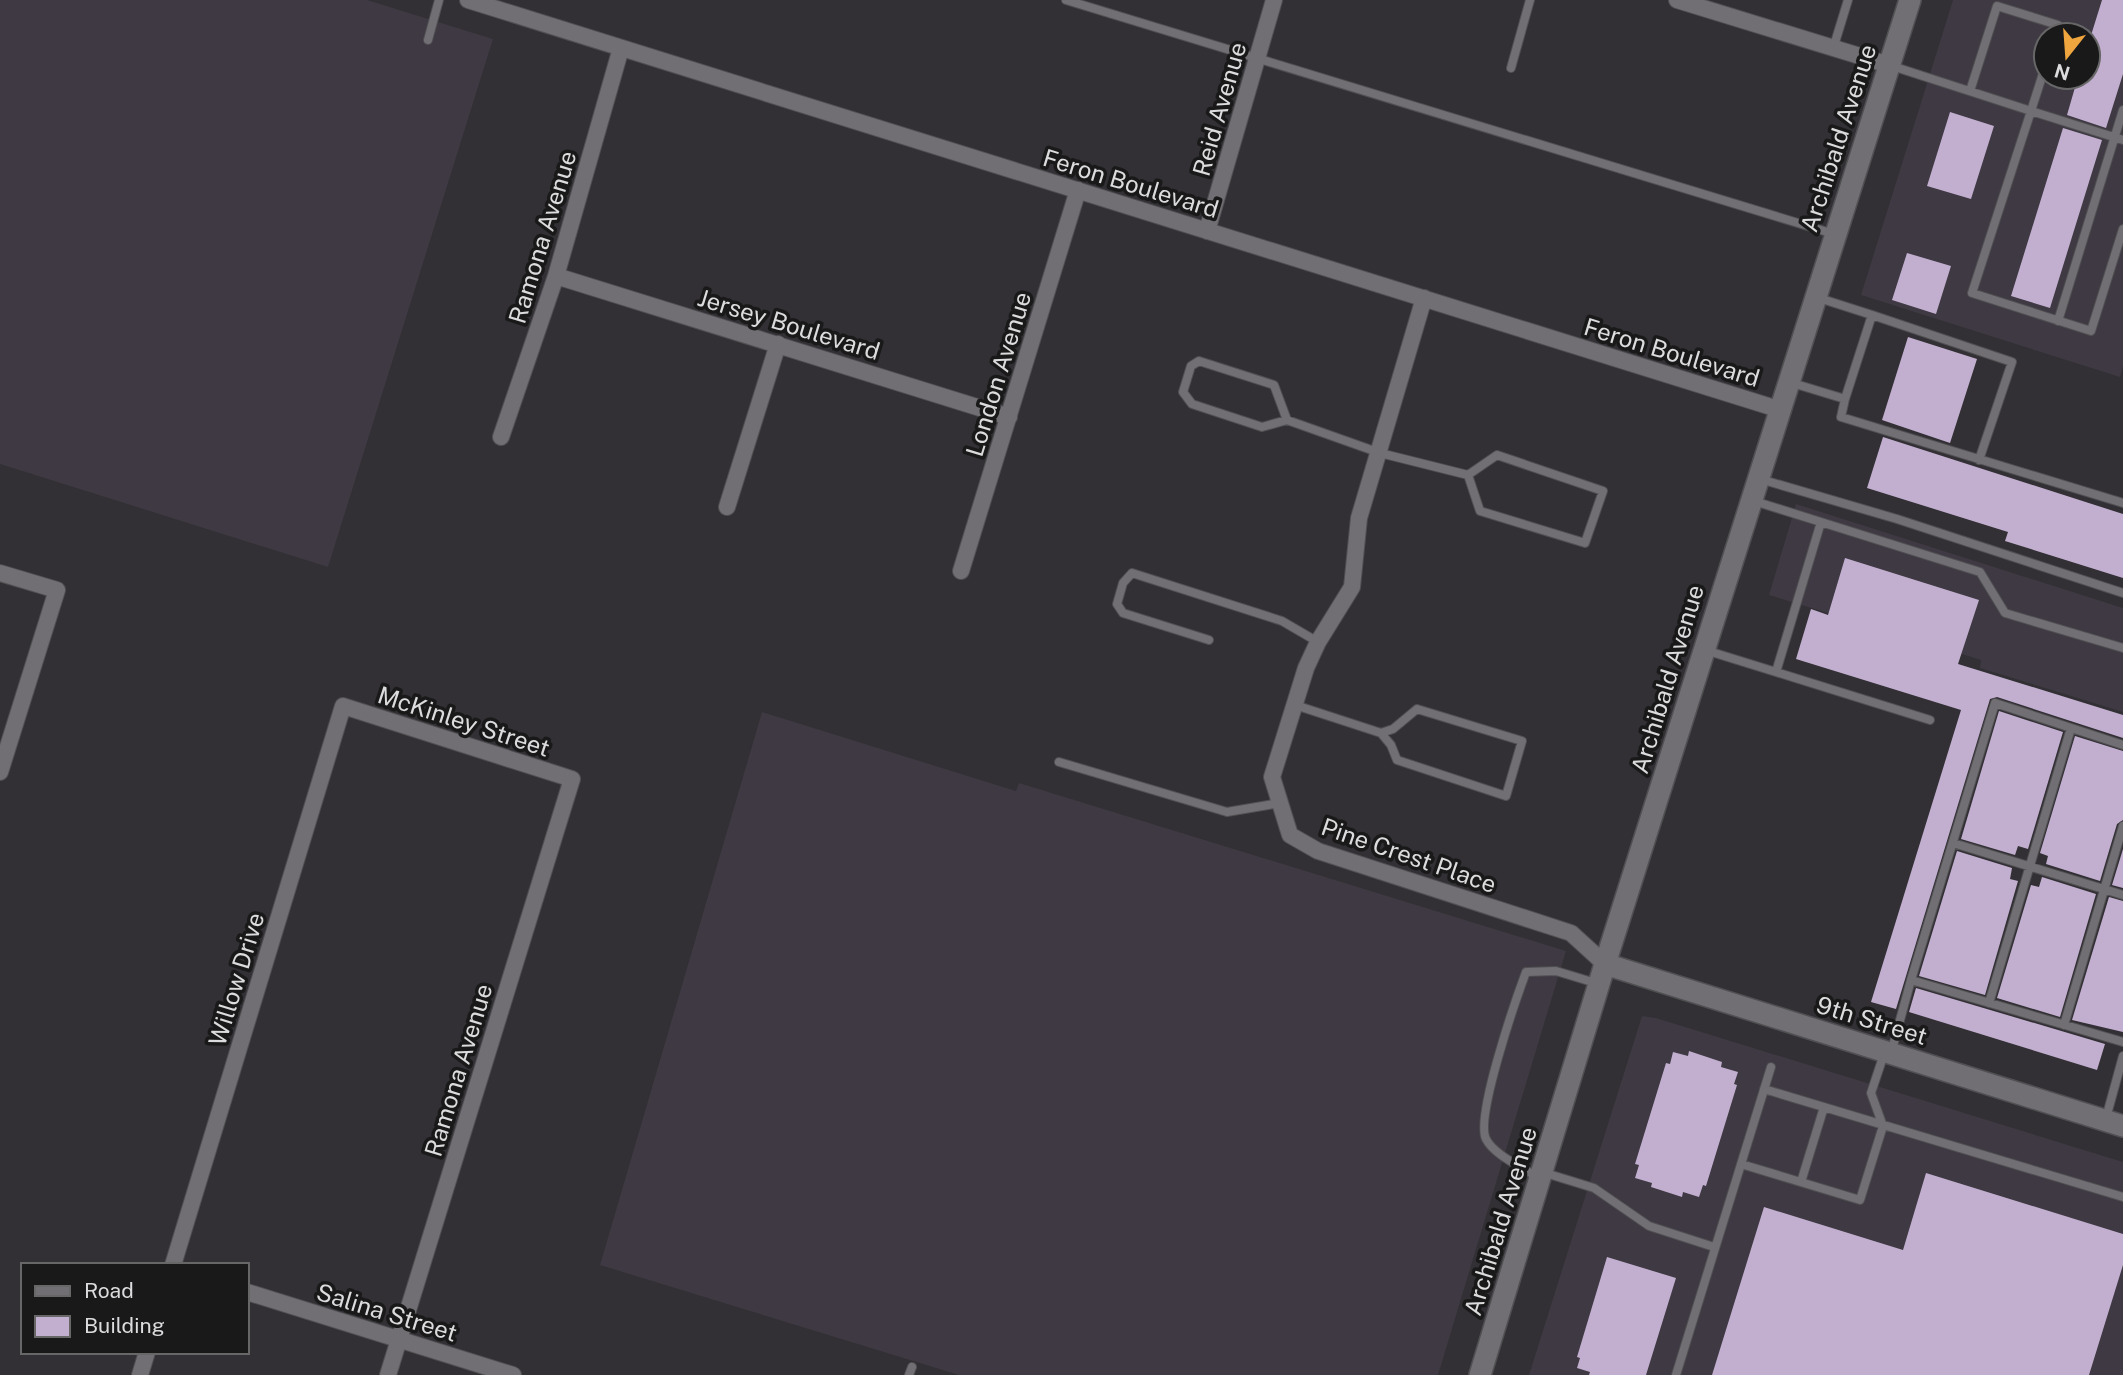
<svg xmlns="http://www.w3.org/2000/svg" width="2123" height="1375" font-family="'Public Sans',sans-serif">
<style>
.built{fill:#3e3942;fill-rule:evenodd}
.building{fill:#c2afd0}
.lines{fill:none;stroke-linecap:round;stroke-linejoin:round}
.lane-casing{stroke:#504f52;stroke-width:10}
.street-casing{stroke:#504f52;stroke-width:18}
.secondary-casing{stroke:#504f52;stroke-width:24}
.lane{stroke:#726f74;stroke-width:8}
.street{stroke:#726f74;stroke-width:16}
.secondary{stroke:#726f74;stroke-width:21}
.labels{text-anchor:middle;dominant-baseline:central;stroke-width:7;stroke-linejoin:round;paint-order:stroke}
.street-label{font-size:24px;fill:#dcdbdd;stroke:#1a191a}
</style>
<rect width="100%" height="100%" fill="#323034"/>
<!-- built -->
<path class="built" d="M0 0H367L493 39 328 567 0 464Z
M1953 0H2123V366L2120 377 1861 295ZM2046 35H2088V77H2046Z
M1796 504 2123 608V712L1980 668 1981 660 1769 595Z
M762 712 1016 791 1019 783 1566 951 1438 1375H959L600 1265Z
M1642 1016 1656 1018 2123 1162V1375H1529Z"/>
<!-- building -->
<path class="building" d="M2102 0H2123V74L2106 128 2067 115 2078 77H2088V45Z
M1950 112 1994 126 1971 199 1927 186Z
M2063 128 2102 140 2050 308 2011 296Z
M1907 253 1951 266 1936 314 1892 300Z
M1908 337 1977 359 1950 443 1882 420Z
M1883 437 2123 514V578L2005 541 2008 532 1867 488Z
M1845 558 1979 600 1958 664 2123 715V738L1997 697 1990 699 1896 1009 1871 1002 1961 710 1796 659 1811 609 1828 615Z
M1999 711 2063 732 2028 849 2018 846 2015 855 1961 839Z
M2075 736 2123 751V820L2117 824 2100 881 2046 864 2048 856 2040 853Z
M2123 849V888L2112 885Z
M1957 851 2012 868 2010 879 2018 881 1985 995 1919 976Z
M2042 877 2096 894 2060 1017 1997 998 2031 885 2039 887Z
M2109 897 2123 901V1032L2072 1020Z
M1916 988 2105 1044 2097 1070 1909 1012Z
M1689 1051 1722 1062 1721 1067 1738 1072 1734 1084 1737 1085 1706 1186 1703 1185 1699 1197 1683 1192 1682 1197 1651 1187 1652 1183 1635 1178 1639 1165 1635 1164 1666 1063 1670 1064 1673 1052 1688 1056Z
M1926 1173 2123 1234V1265L2089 1375H1712L1764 1207 1903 1250Z
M1607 1257 1676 1278 1646 1375H1589L1590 1372 1577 1368 1580 1358 1577 1357Z"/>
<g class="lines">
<!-- lane casing -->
<g class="lane-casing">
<path id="lane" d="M1066 0 1834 234
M428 40 439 0
M1833 49 1848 0
M2046 64 2031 111 2123 140
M1892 66 2031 111 1972 293 2091 331 2123 229
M1511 68 1530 0
M1970 91 1997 6 2058 25 2055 35
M1819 298 1872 315 1845 399
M1872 315 2012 362 1979 460
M2058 321 2123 110
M1789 382 1845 399 1841 417 2123 503
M1287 420 1274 385 1199 361 1191 366 1183 392 1192 404 1262 427 1287 420 1380 453 1468 475 1480 511 1585 543 1603 491 1497 455 1468 475
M1760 479 1897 519 2123 593
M1754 501 1980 572 2005 613 2123 648
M1209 640 1123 613 1117 604 1123 583 1132 573 1282 621 1318 642
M1705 650 1776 672 1821 522
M1776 672 1930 720
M1295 705 1381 733 1391 745 1397 760 1506 796 1522 741 1417 709 1393 729 1381 733
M1059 762 1227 812 1280 803
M1953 843 2123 895
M1911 980 1995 703 2123 745
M1989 1003 2071 728
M2064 1025 2123 826
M1891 1053 1911 980 2123 1042
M1764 1089 2123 1197
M2106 1118 2123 1056
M1741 1164 1860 1200 1883 1126 1871 1093 1885 1051
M1542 1172 1594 1188 1649 1226 1714 1247
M1537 1177C1522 1167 1494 1155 1486 1139 1475 1117 1516 999 1526 972L1556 971 1599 984
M1801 1182 1824 1107
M909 1375 912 1367
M1676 1375 1771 1067"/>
</g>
<!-- street casing -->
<g class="street-casing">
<path id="street" d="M468 0 1781 410
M1677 0 1889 65
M1207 231 1274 0
M556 276 1009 417
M1424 298 1359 518 1352 587 1318 642 1306 668 1272 777 1290 835 1318 851 1571 933 1605 964
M501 437 556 276 621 48
M727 507 778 344
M961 571 1078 190
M0 573 57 590 0 772
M173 1265 343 706 572 779 388 1375
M247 1292 513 1375
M140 1375 147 1352"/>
</g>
<!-- secondary casing -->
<g class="secondary-casing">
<path id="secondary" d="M1605 964 2123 1126
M1480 1375 1605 964 1910 0"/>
</g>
<!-- lane -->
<use href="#lane" class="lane"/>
<!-- street -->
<use href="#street" class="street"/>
<!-- secondary -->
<use href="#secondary" class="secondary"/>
</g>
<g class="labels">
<!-- street labels -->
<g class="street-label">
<text transform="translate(1219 109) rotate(-74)">Reid Avenue</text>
<text transform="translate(1838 138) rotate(-72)">Archibald Avenue</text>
<text transform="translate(1131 183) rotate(17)">Feron Boulevard</text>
<text transform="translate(542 237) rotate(-73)">Ramona Avenue</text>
<text transform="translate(789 324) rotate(17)">Jersey Boulevard</text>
<text transform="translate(1672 352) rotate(17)">Feron Boulevard</text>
<text transform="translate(998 374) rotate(-73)">London Avenue</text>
<text transform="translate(1667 679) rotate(-73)">Archibald Avenue</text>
<text transform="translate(464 721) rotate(18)">McKinley Street</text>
<text transform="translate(1409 855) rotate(19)">Pine Crest Place</text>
<text transform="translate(236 979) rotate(-73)">Willow Drive</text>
<text transform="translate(1872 1020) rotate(17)">9th Street</text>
<text transform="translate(458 1070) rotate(-73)">Ramona Avenue</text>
<text transform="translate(1500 1221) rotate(-73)">Archibald Avenue</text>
<text transform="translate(387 1312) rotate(17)">Salina Street</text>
</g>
</g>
<!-- legend -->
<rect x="21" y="1263" width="228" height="91" fill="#1a191a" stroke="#686768" stroke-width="2"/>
<rect x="35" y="1286" width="35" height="10" fill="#726f74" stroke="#686768" stroke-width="2"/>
<text x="84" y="1298" font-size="21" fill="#dcdbdd">Road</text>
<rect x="35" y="1316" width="35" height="21" fill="#c2afd0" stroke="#686768" stroke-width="2"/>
<text x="84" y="1333" font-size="21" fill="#dcdbdd">Building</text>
<!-- north arrow -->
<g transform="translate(2067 56) rotate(197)"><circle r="33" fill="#1a191a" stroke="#686768" stroke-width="2"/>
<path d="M0-5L12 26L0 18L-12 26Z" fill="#f0a63e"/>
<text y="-10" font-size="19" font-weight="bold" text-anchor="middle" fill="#dcdbdd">N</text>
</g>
</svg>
